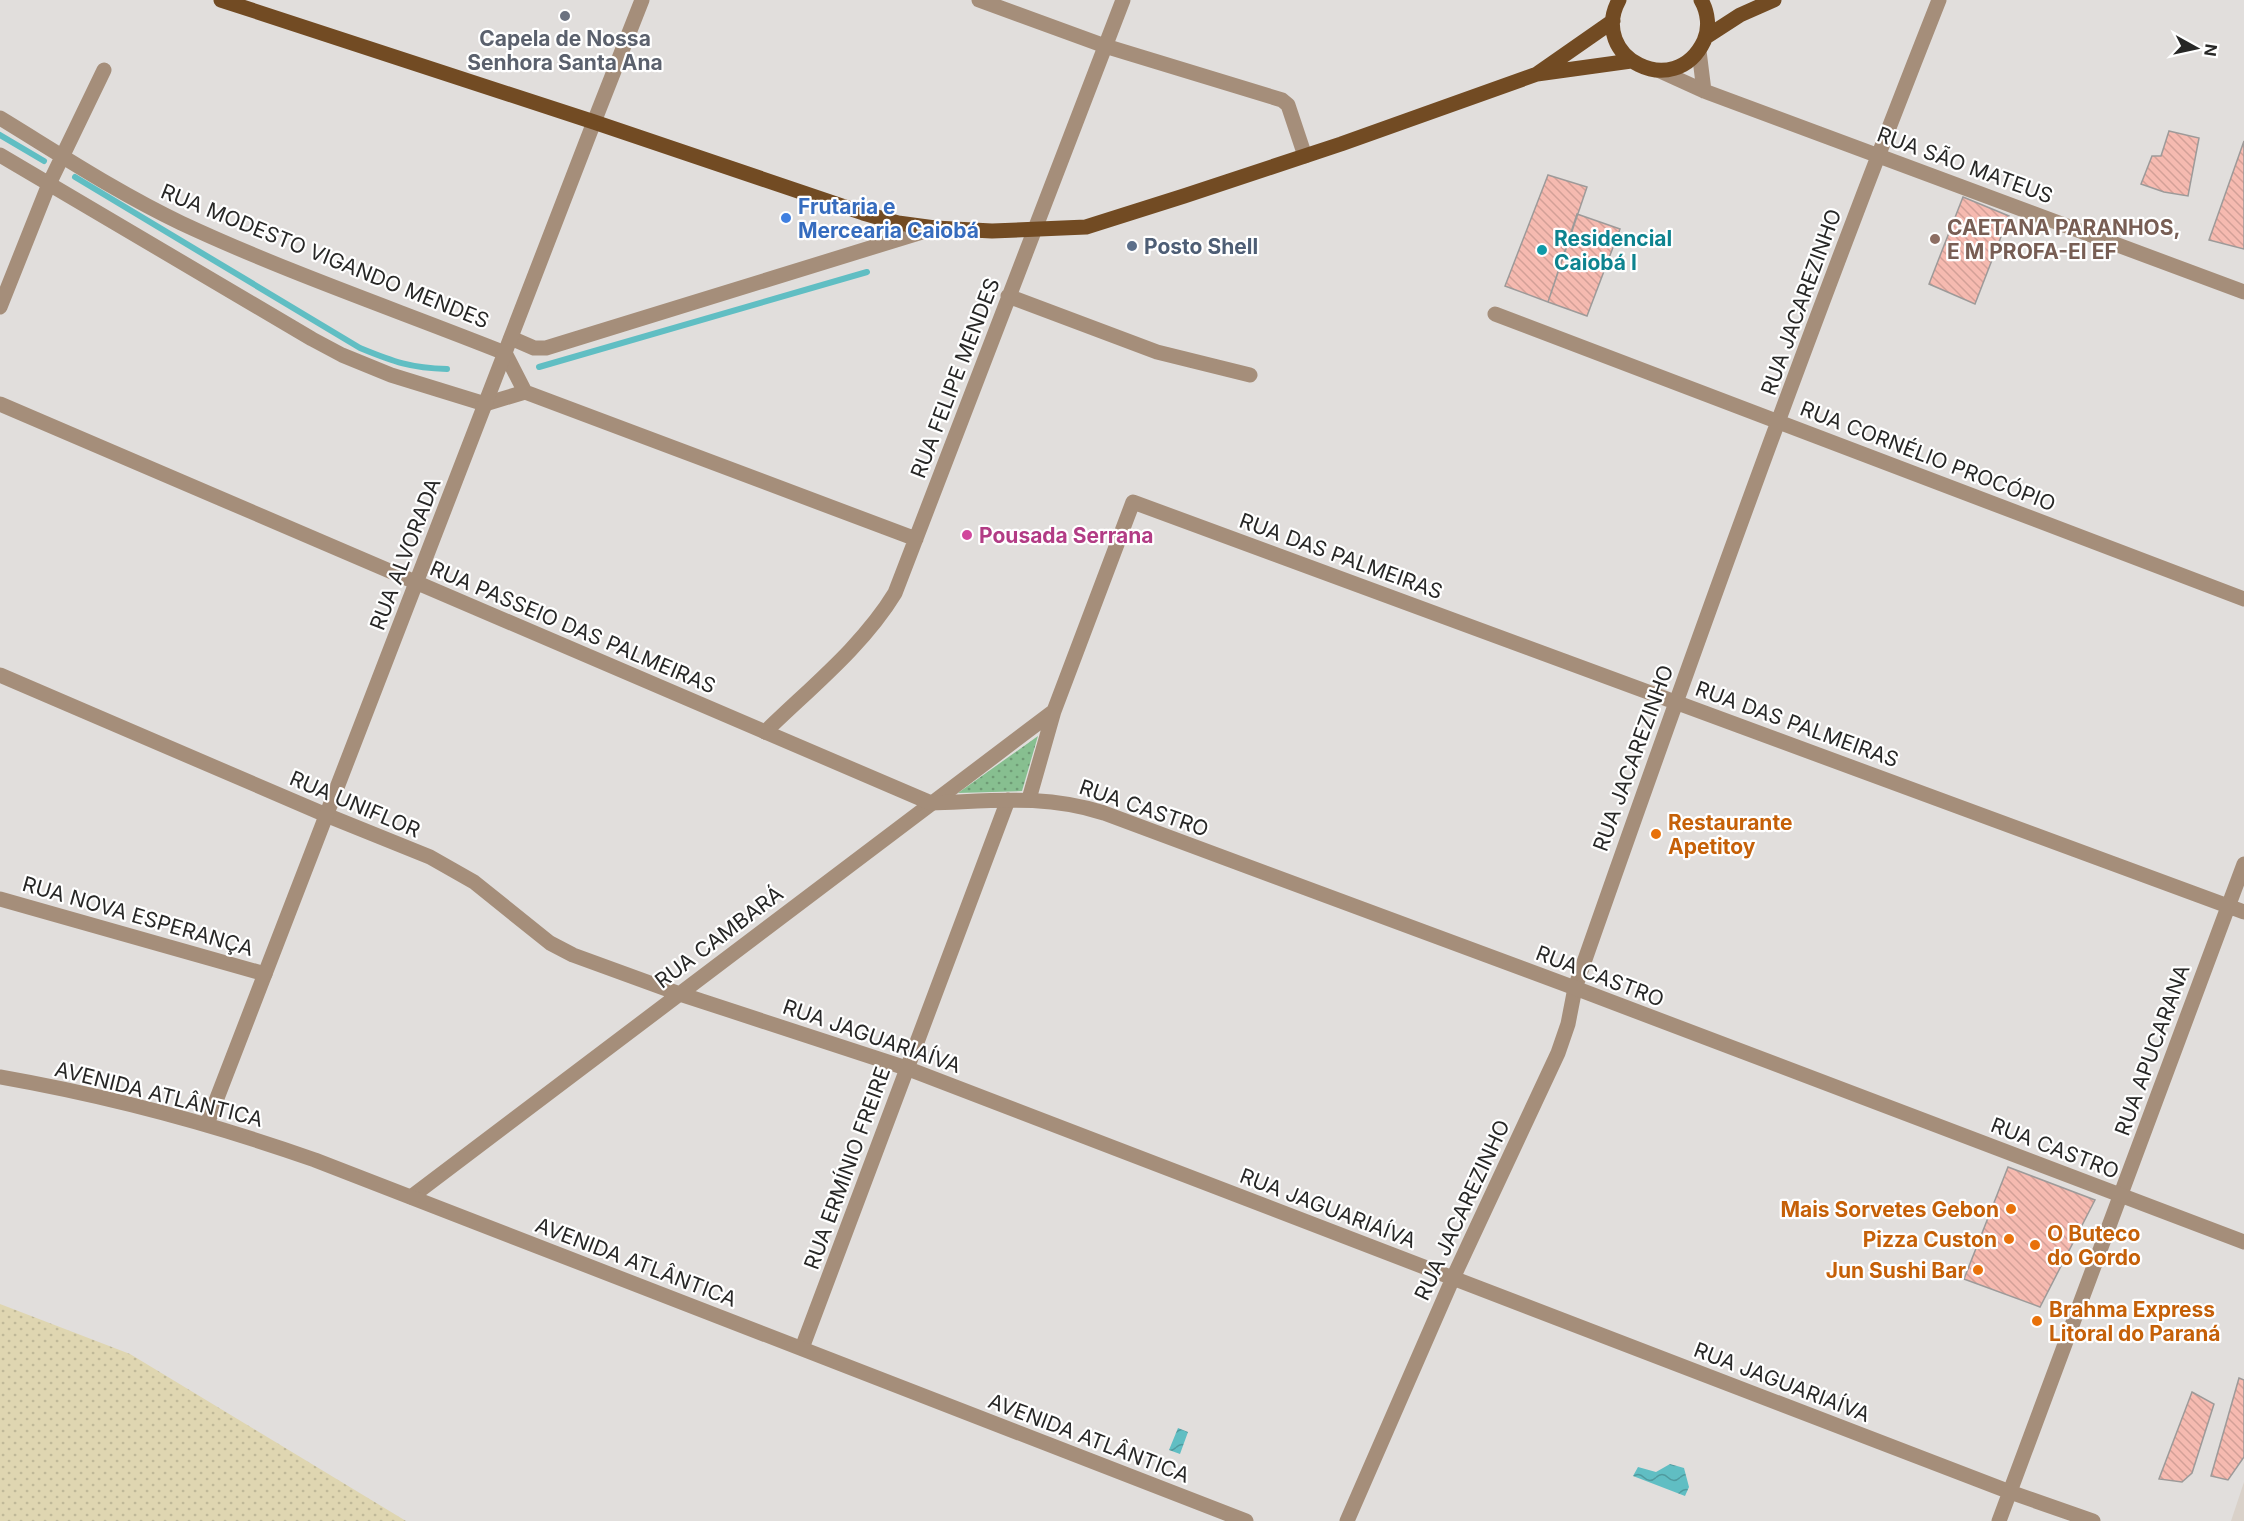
<svg xmlns="http://www.w3.org/2000/svg" width="2244" height="1521" font-family="Inter,sans-serif">
<style>
.built{fill:#d9d1c9}
.grass{fill:url(#grass-dots)}
.sand{fill:url(#sand-dots)}
.water{fill:url(#water-waves)}
.lines{fill:none;stroke-linecap:round;stroke-linejoin:round}
.stream{stroke:#60bec3;stroke-width:6}
.building{fill:url(#building-back-hatch);stroke:#9d9a99;stroke-width:1.5}
.minor{stroke:#a58e7a;stroke-width:15}
.tertiary{stroke:#a58e7a;stroke-width:15}
.primary{stroke:#724b23;stroke-width:15}
.worship-dot{fill:#6b7280;stroke:#fff;stroke-width:2}
.shop-dot{fill:#3f7fe0;stroke:#fff;stroke-width:2}
.education-dot{fill:#8d6e63;stroke:#fff;stroke-width:2}
.service-dot{fill:#5c6f8a;stroke:#fff;stroke-width:2}
.culture-dot{fill:#0f9aa8;stroke:#fff;stroke-width:2}
.hotel-dot{fill:#d1479c;stroke:#fff;stroke-width:2}
.food-dot{fill:#e8710a;stroke:#fff;stroke-width:2}
.labels{text-anchor:middle;dominant-baseline:central;stroke-width:4.5;stroke-linejoin:round;paint-order:stroke}
.worship-label{font-size:21px;font-weight:bold;fill:#5b616d;stroke:#fff}
.street-label{font-size:21px;fill:#272726;stroke:#fff}
.shop-label{font-size:21px;font-weight:bold;fill:#366cbe;stroke:#fff;text-anchor:start}
.education-label{font-size:21px;font-weight:bold;fill:#785e54;stroke:#fff;text-anchor:start}
.culture-label{font-size:21px;font-weight:bold;fill:#0d838f;stroke:#fff;text-anchor:start}
.service-label{font-size:21px;font-weight:bold;fill:#4e5e75;stroke:#fff;text-anchor:start}
.hotel-label{font-size:21px;font-weight:bold;fill:#b23c85;stroke:#fff;text-anchor:start}
.food-label{font-size:21px;font-weight:bold;fill:#c56008;stroke:#fff;text-anchor:start}
</style>
<defs>
<pattern id="grass-dots" width="8" height="8" patternUnits="userSpaceOnUse" patternTransform="scale(1.5)"><rect width="8" height="8" fill="#87bf90"/><path d="M2 2h.1M6 6h.1" fill="none" stroke="#6e9b75" stroke-width="1.8" stroke-linecap="round"/></pattern>
<pattern id="sand-dots" width="8" height="8" patternUnits="userSpaceOnUse" patternTransform="scale(1.5)"><rect width="8" height="8" fill="#dfd6b1"/><path d="M2 2h.1M6 6h.1" fill="none" stroke="#bfb898" stroke-width="1.8" stroke-linecap="round"/></pattern>
<pattern id="water-waves" width="16" height="10" patternUnits="userSpaceOnUse" patternTransform="scale(1.5)"><rect width="16" height="10" fill="#60bec3"/><path d="M0 5q4-4 8 0t8 0" fill="none" stroke="#4f9a9e"/></pattern>
<pattern id="building-back-hatch" width="6" height="6" patternUnits="userSpaceOnUse" patternTransform="scale(1.5)"><rect width="6" height="6" fill="#f6bab0"/><path d="M-1 5l2 2M0 0l6 6M5-1l2 2" fill="none" stroke="#d3a097"/></pattern>
</defs>
<rect width="100%" height="100%" fill="#e1dedc"/>
<!-- built -->
<path class="built" d="M2244 1482V1521H2231Z"/>
<!-- grass -->
<path class="grass" d="M1038 736 1022 791 958 793Z"/>
<!-- sand -->
<path class="sand" d="M0 1304 130 1354 406 1521H0Z"/>
<!-- water -->
<path class="water" d="M1178 1428 1188 1432 1180 1454 1169 1450Z
M1670 1464 1684 1468 1689 1487 1685 1496 1633 1476 1638 1467 1656 1472Z"/>
<g class="lines">
<!-- stream -->
<path class="stream" d="M0 135 44 161
M75 177 360 348C394 362 411 368 447 369
M539 367 867 272"/>
</g>
<!-- building -->
<path class="building" d="M2169 131 2199 138 2188 196 2164 192 2141 184 2152 156H2161Z
M2244 141V249L2209 240Z
M1548 175 1587 187 1548 302 1505 286Z
M1963 197 2009 216 1975 304 1929 284Z
M1577 214 1620 229 1587 316 1548 302Z
M2008 1167 2095 1200 2040 1307 1964 1279Z
M2239 1378 2244 1380V1457L2228 1480 2211 1476Z
M2192 1392 2214 1404 2192 1473 2182 1482 2159 1479Z"/>
<g class="lines">
<!-- minor -->
<path class="minor" d="M979 0 1105 46 1282 100 1288 105 1305 156
M1699 51 1704 91
M1660 71 1704 91 2244 292
M0 118C59 154 118 193 181 223 286 272 397 310 505 353L525 392
M594 122 642 0
M0 155 312 339 342 355 391 375 485 404 525 392 916 539
M1008 296 1157 352 1250 375
M0 307 49 184 104 70
M1495 314 2244 599
M511 338 534 348H546L935 228
M0 675 326 815 430 857 474 882 550 943 573 955 680 994 906 1068 2010 1492 2093 1521
M765 732C810 688 862 647 895 593L1123 0
M1029 799 1054 711 1133 502 2244 912
M0 899 265 974
M411 1197 1054 711
M802 1348 1008 800
M1347 1521 1453 1278 1558 1053 1568 1024 1575 988C1691 657 1810 326 1939 0
M1999 1521 2244 864"/>
<!-- tertiary -->
<path class="tertiary" d="M0 404 931 803C993 801 1044 794 1104 813L1575 988 2244 1242
M0 1077C108 1096 213 1124 315 1160L1246 1521
M207 1124 594 122"/>
<!-- primary -->
<path class="primary" d="M221 0 594 122 863 213 898 223 935 228 992 231 1086 227 1184 196 1341 144 1537 74 1631 61
M1619 0C1588 57 1675 102 1704 41 1710 28 1708 12 1701 0
M1706 37 1740 15 1774 0
M1537 74 1613 21"/>
</g>
<!-- markers -->
<circle class="worship-dot" cx="565" cy="16" r="6"/>
<circle class="shop-dot" cx="786" cy="218" r="6"/>
<circle class="education-dot" cx="1935" cy="239" r="6"/>
<circle class="service-dot" cx="1132" cy="246" r="6"/>
<circle class="culture-dot" cx="1542" cy="250" r="6"/>
<circle class="hotel-dot" cx="967" cy="535" r="6"/>
<g class="food-dot">
<circle cx="1656" cy="834" r="6"/>
<circle cx="2011" cy="1209" r="6"/>
<circle cx="2009" cy="1239" r="6"/>
<circle cx="2035" cy="1245" r="6"/>
<circle cx="1978" cy="1270" r="6"/>
<circle cx="2037" cy="1321" r="6"/>
</g>
<g class="labels">
<!-- worship labels -->
<g class="worship-label">
<text x="565" y="38">Capela de Nossa<tspan x="565" dy="24">Senhora Santa Ana</tspan></text>
</g>
<!-- street labels -->
<g class="street-label">
<text transform="translate(1965 165) rotate(20)">RUA SÃO MATEUS</text>
<text transform="translate(325 256) rotate(22)">RUA MODESTO VIGANDO MENDES</text>
<text transform="translate(1801 302) rotate(-70)">RUA JACAREZINHO</text>
<text transform="translate(955 378) rotate(-69)">RUA FELIPE MENDES</text>
<text transform="translate(1928 456) rotate(21)">RUA CORNÉLIO PROCÓPIO</text>
<text transform="translate(405 554) rotate(-69)">RUA ALVORADA</text>
<text transform="translate(1341 556) rotate(20)">RUA DAS PALMEIRAS</text>
<text transform="translate(573 627) rotate(23)">RUA PASSEIO DAS PALMEIRAS</text>
<text transform="translate(1797 724) rotate(20)">RUA DAS PALMEIRAS</text>
<text transform="translate(1633 758) rotate(-70)">RUA JACAREZINHO</text>
<text transform="translate(355 804) rotate(23)">RUA UNIFLOR</text>
<text transform="translate(1144 808) rotate(19)">RUA CASTRO</text>
<text transform="translate(138 916) rotate(16)">RUA NOVA ESPERANÇA</text>
<text transform="translate(719 937) rotate(-37)">RUA CAMBARÁ</text>
<text transform="translate(1600 976) rotate(21)">RUA CASTRO</text>
<text transform="translate(872 1036) rotate(19)">RUA JAGUARIAÍVA</text>
<text transform="translate(2152 1050) rotate(-70)">RUA APUCARANA</text>
<text transform="translate(159 1094) rotate(14)">AVENIDA ATLÂNTICA</text>
<text transform="translate(2055 1148) rotate(21)">RUA CASTRO</text>
<text transform="translate(847 1168) rotate(-70)">RUA ERMÍNIO FREIRE</text>
<text transform="translate(1328 1208) rotate(21)">RUA JAGUARIAÍVA</text>
<text transform="translate(1462 1210) rotate(-65)">RUA JACAREZINHO</text>
<text transform="translate(636 1262) rotate(21)">AVENIDA ATLÂNTICA</text>
<text transform="translate(1782 1382) rotate(21)">RUA JAGUARIAÍVA</text>
<text transform="translate(1089 1438) rotate(21)">AVENIDA ATLÂNTICA</text>
</g>
<!-- shop labels -->
<g class="shop-label">
<text x="798" y="206">Frutaria e<tspan x="798" dy="24">Mercearia Caiobá</tspan></text>
</g>
<!-- education labels -->
<g class="education-label">
<text x="1947" y="227">CAETANA PARANHOS,<tspan x="1947" dy="24">E M PROFA-EI EF</tspan></text>
</g>
<!-- culture labels -->
<g class="culture-label">
<text x="1554" y="238">Residencial<tspan x="1554" dy="24">Caiobá I</tspan></text>
</g>
<!-- service labels -->
<g class="service-label">
<text x="1144" y="246">Posto Shell</text>
</g>
<!-- hotel labels -->
<g class="hotel-label">
<text x="979" y="535">Pousada Serrana</text>
</g>
<!-- food labels -->
<g class="food-label">
<text x="1668" y="822">Restaurante<tspan x="1668" dy="24">Apetitoy</tspan></text>
<text x="1999" y="1209" text-anchor="end">Mais Sorvetes Gebon</text>
<text x="2047" y="1233">O Buteco<tspan x="2047" dy="24">do Gordo</tspan></text>
<text x="1997" y="1239" text-anchor="end">Pizza Custon</text>
<text x="1966" y="1270" text-anchor="end">Jun Sushi Bar</text>
<text x="2049" y="1309">Brahma Express<tspan x="2049" dy="24">Litoral do Paraná</tspan></text>
</g>
</g>
<!-- north arrow -->
<g transform="translate(2196 48) rotate(98)" stroke="#ffffff" stroke-width="4.5" paint-order="stroke">
<path d="M0-4.5L10 22L0 15L-10 22Z" fill="#272726"/>
<text y="-9" font-size="16" font-weight="bold" text-anchor="middle" fill="#272726">N</text>
</g>
</svg>
